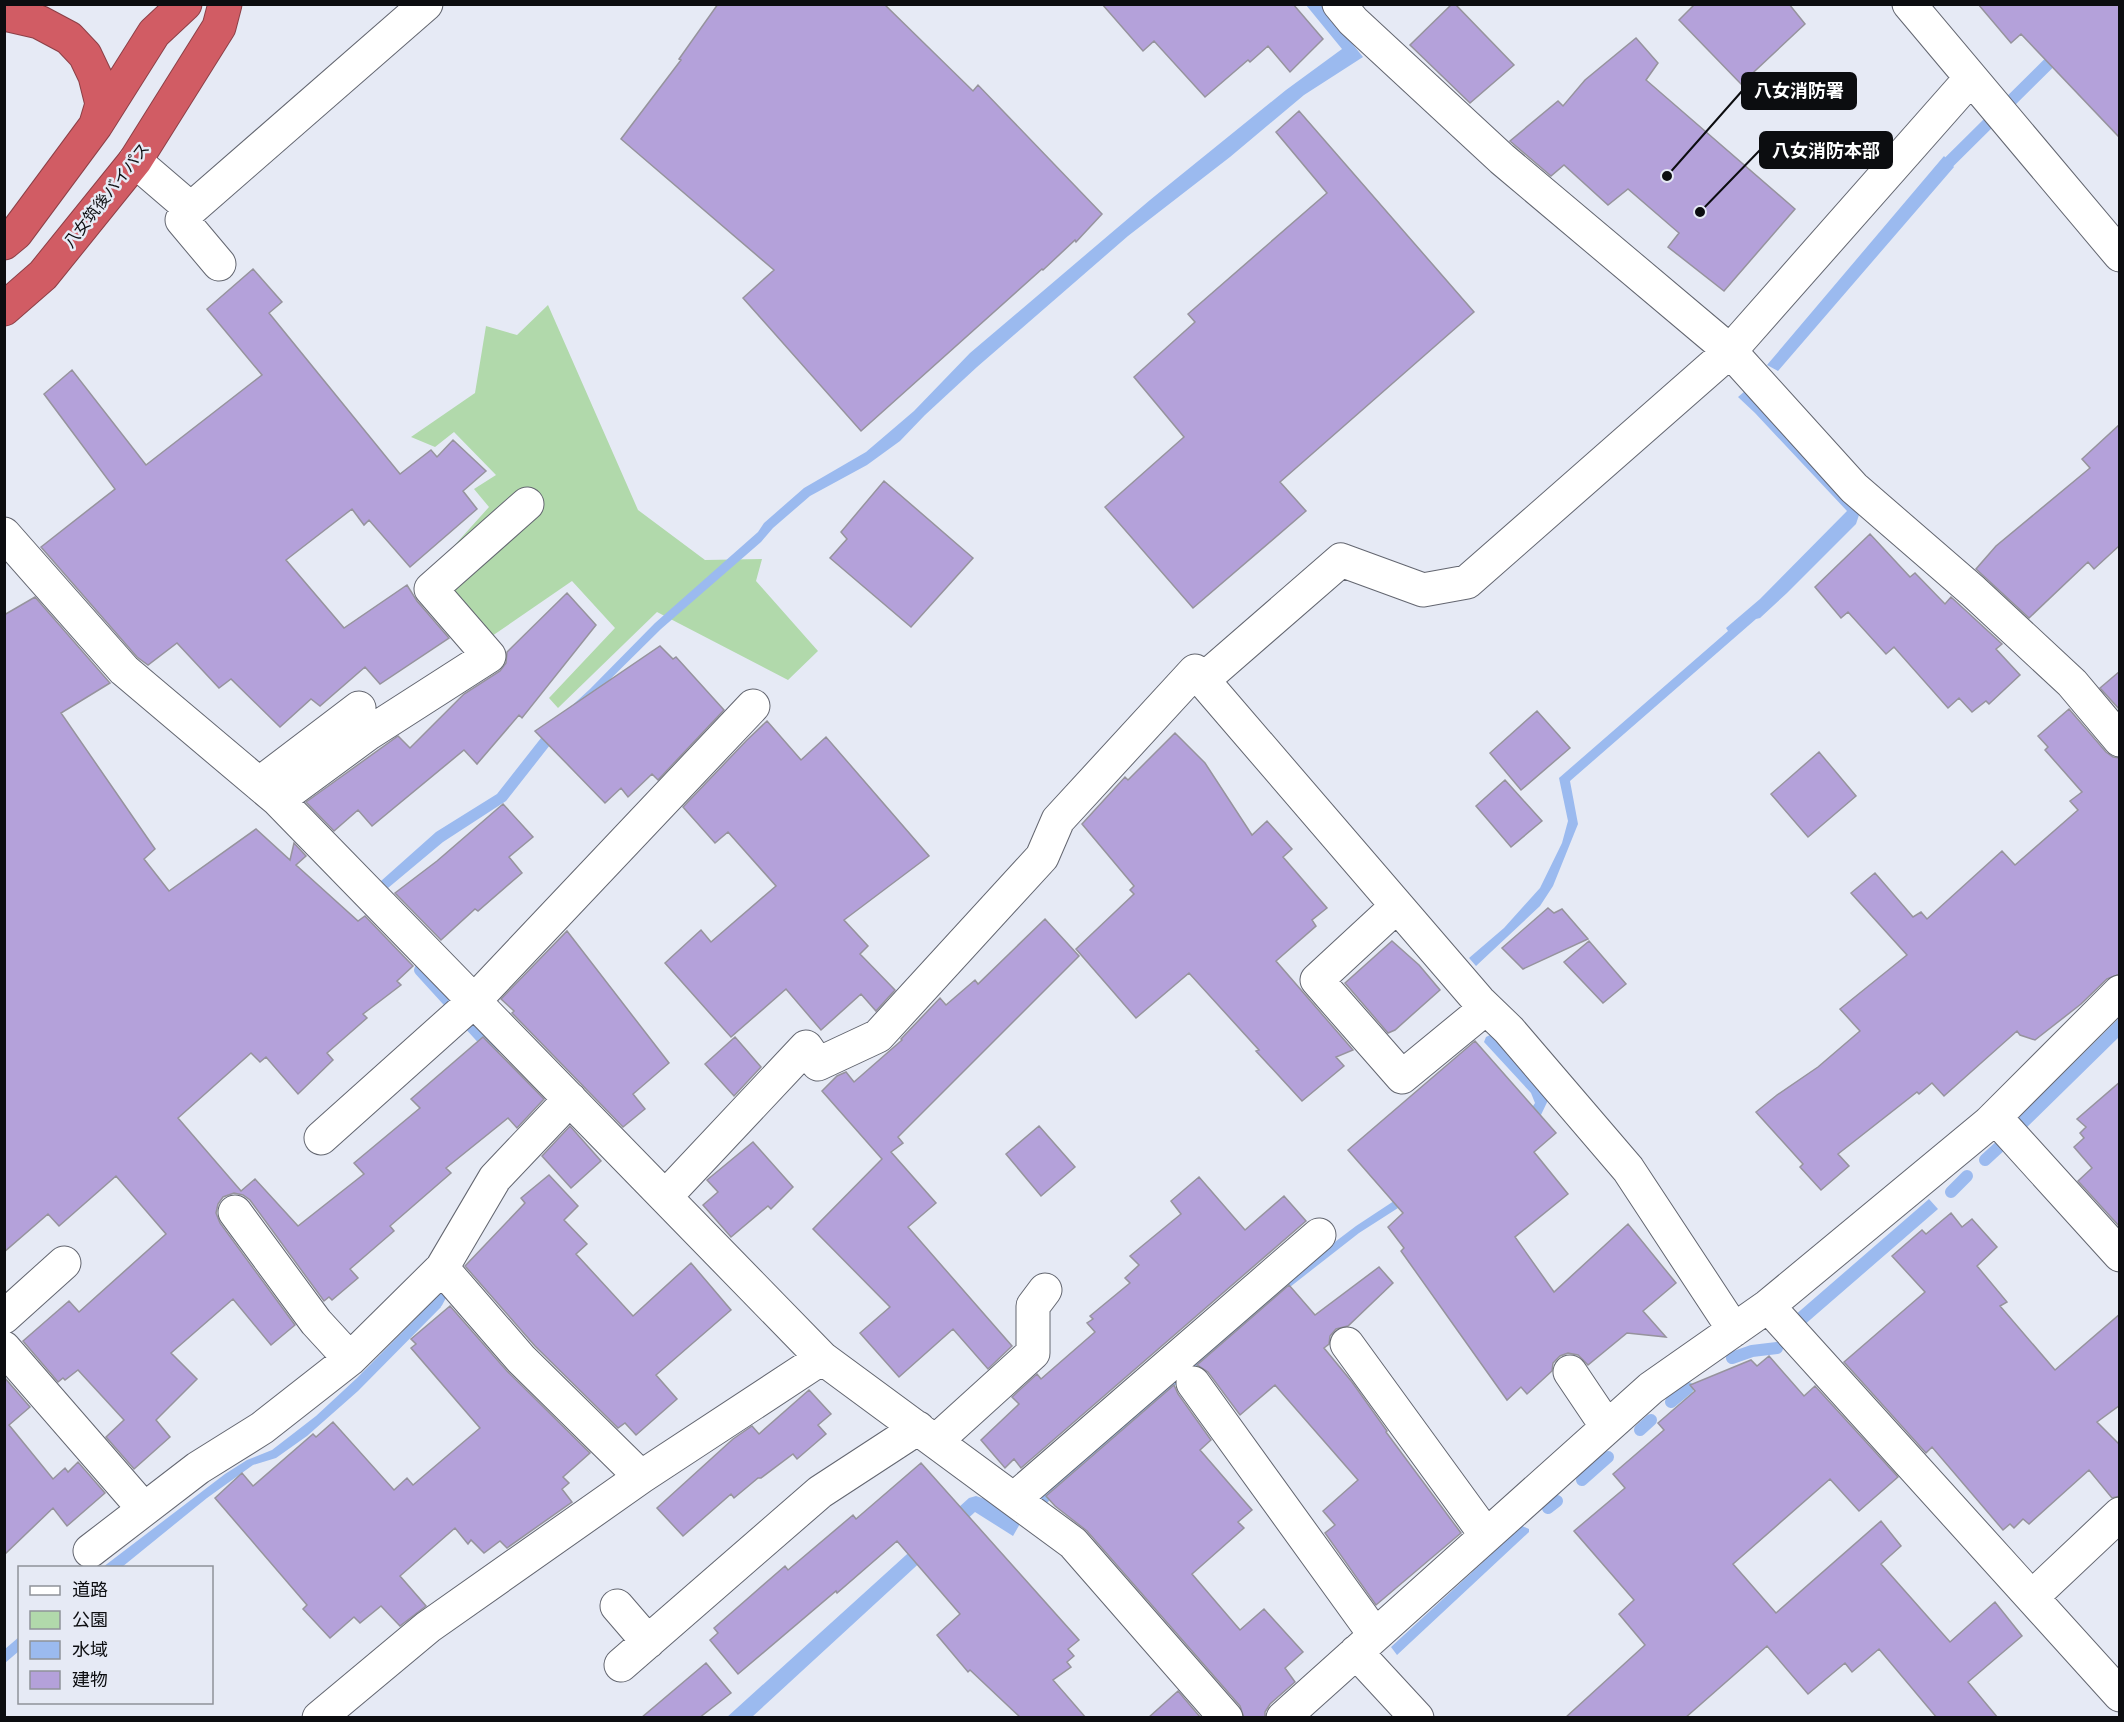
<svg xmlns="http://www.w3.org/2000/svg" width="2124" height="1722" font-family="'Asap Condensed','Noto Sans JP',sans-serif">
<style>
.green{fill:#b1d9ab}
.water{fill:#9bbaef}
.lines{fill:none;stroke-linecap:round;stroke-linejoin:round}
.stream{stroke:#9bbaef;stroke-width:12}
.building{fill:#b4a1da;stroke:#96939d;stroke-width:1.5}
.minor-casing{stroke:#636670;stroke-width:35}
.highway-casing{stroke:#8c4047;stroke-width:35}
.minor{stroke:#fff;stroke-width:33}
.highway{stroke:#d15c64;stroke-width:33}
.labels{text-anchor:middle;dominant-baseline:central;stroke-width:5;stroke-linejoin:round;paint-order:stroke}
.street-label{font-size:16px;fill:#0c0d10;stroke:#e6eaf5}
.leader{fill:none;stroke:#0c0d10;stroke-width:2}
.callout-dot{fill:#0c0d10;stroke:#e6eaf5;stroke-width:2}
.callout{fill:#0c0d10;stroke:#0c0d10;stroke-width:2}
.callout-label{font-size:18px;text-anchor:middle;font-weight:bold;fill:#fff}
</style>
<rect width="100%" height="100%" fill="#e6eaf5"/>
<!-- green -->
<path class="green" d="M548 305 638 510 705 560 762 559 756 581 818 651 788 680 657 612 558 708 549 698 615 628 572 581 492 636 426 577 489 507 474 489 496 475 454 432 435 447 411 437 475 393 486 326 517 335Z"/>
<!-- water -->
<path class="water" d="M1306 5H1321L1363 57 1304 95 1230 157 1128 236 977 367 925 415 900 441 867 465 810 496 773 528 761 542 661 629 572 717 506 801 443 842 388 888 381 881 436 832 497 794 552 724 590 689 655 623 758 532 764 523 804 488 866 452 914 411 970 353 1150 200 1286 90 1342 49Z
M1944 156 1954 167 1778 371 1767 365Z
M1752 385 1863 503 1856 524 1787 593 1760 618 1756 619 1570 781 1578 824 1553 886 1540 906 1476 966 1469 958 1504 928 1540 888 1562 843 1568 821 1559 778 1728 631 1726 628 1760 599 1847 511 1755 413 1738 397Z
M2119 1018V1037L2023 1131 2015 1121Z
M1492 1034 1550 1096 1540 1117 1359 1233 1281 1294 1096 1453 1050 1496 1046 1491 1290 1276 1356 1226 1529 1112 1535 1103 1531 1093 1484 1042 1486 1037Z
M1929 1199 1938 1209 1803 1326 1794 1316Z
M433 1301 441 1307 358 1391 307 1436 276 1458 253 1465 207 1498 122 1567H103L225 1474 247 1460 272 1450 316 1416 357 1378Z
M976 1496 985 1499 1021 1522 1013 1536 975 1512 752 1717 726 1718 969 1498Z
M1522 1526 1529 1529V1532L1397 1655 1391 1647Z
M19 1637V1651L5 1663V1649Z"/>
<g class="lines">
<!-- stream -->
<path class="stream" d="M1939 172 2048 64
M420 970 493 1050
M1985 1160 1998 1148
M1951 1192 1967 1176
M425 1314 437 1302 449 1279
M1732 1358 1752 1351 1777 1348
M1671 1402 1688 1388
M1640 1430 1651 1420
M1582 1480 1608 1457
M1548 1508 1557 1501
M1031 1510 1060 1482"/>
</g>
<!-- building -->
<path class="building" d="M718 4H884L973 91 978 85 1102 214 1076 242 1075 240 1043 270 1042 269 861 431 743 298 774 270 621 139 681 60 679 59Z
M1102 4H1293L1323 39 1290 72 1268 46 1250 62 1248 60 1205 97 1154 41 1143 51Z
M1452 4H1455L1514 65 1470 103 1410 45Z
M1695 4H1789L1805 24 1741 84 1679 20Z
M1978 4H2120V138L2021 34 2011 43Z
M1636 38 1658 63 1646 80 1795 209 1724 291 1668 247 1679 233 1628 189 1608 205 1564 165 1551 176 1510 141 1558 101 1563 106 1585 80Z
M1299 111 1474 312 1280 482 1306 511 1193 608 1105 507 1184 437 1134 377 1195 322 1188 314 1327 193 1276 132Z
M253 269 282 302 269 313 400 474 431 450 437 457 453 440 486 471 463 491 477 509 410 567 369 520 364 525 352 509 286 560 344 628 407 585 417 601 449 638 380 684 365 667 320 706 311 699 280 727 231 679 219 688 177 643 148 665 137 657 41 547 115 489 44 394 72 370 146 465 262 375 207 309Z
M2120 424 2119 546 2094 569 2088 562 2029 618 1976 569 1996 546 2090 468 2082 459Z
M884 481 973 558 911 627 830 558 847 539 841 532Z
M1870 534 1910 577 1915 573 1945 604 1951 597 2002 644 1996 649 2020 675 1989 704 1986 701 1972 712 1959 698 1948 708 1894 647 1886 654 1848 612 1841 618 1815 587Z
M567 593 596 625 522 718 519 715 477 764 464 750 372 826 358 810 334 831 306 802 398 736 410 748 464 694 500 671 506 663 507 652Z
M35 597 110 683 61 713 155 849 144 859 169 891 256 829 290 860 294 843 306 856 296 865 358 921 365 916 413 966 397 981 401 985 363 1014 367 1018 327 1053 333 1060 298 1094 266 1057 260 1062 251 1053 178 1118 241 1191 255 1179 298 1226 364 1174 354 1163 420 1108 411 1099 483 1037 544 1099 517 1128 508 1118 446 1168 451 1173 390 1226 394 1231 350 1269 358 1278 332 1300 329 1297 324 1301 250 1200 243 1195 234 1193 223 1197 218 1204 216 1213 220 1223 295 1325 271 1345 233 1299 171 1353 197 1379 156 1420 170 1437 134 1469 106 1437 124 1420 78 1370 65 1380 63 1378 58 1382 23 1341 69 1301 79 1312 166 1234 116 1176 59 1226 48 1214 4 1252V615Z
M660 646 673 659 676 657 724 710 658 780 652 774 628 797 621 788 605 803 535 731Z
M2120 671V710L2100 688Z
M2069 709 2106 752 2113 757 2120 758V974L2107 979 2081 1004 2035 1040 2020 1035 2017 1031 1944 1096 1932 1083 1919 1094 1917 1092 1838 1154 1849 1166 1821 1190 1800 1167 1803 1164 1756 1112 1777 1095 1818 1067 1860 1031 1840 1009 1907 955 1851 893 1875 873 1913 917 1921 912 1927 919 2002 851 2015 865 2078 810 2070 801 2082 792 2045 750 2048 747 2038 736Z
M1537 711 1570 748 1521 790 1490 753Z
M767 721 801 760 826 737 929 856 844 920 868 946 860 954 895 990 876 1011 861 994 821 1030 786 989 731 1037 665 963 701 930 711 942 776 886 728 832 715 843 683 807 747 740Z
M1175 733 1205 763 1252 835 1267 821 1292 849 1283 857 1327 908 1312 920 1316 926 1276 961 1353 1050 1336 1057 1344 1066 1302 1101 1256 1051 1259 1050 1189 973 1136 1018 1076 949 1134 894 1130 890 1134 886 1082 824 1125 777 1128 780Z
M1819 752 1856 796 1808 837 1771 794Z
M1505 780 1542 821 1511 847 1476 806Z
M503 804 533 837 509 857 522 873 478 911 475 909 441 940 395 893 437 861Z
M1548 908 1554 913 1562 909 1588 939 1523 969 1502 948Z
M1045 919 1079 956 898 1137 903 1143 891 1152 936 1203 908 1227 1012 1346 988 1369 953 1329 899 1377 860 1333 890 1307 813 1229 882 1159 822 1091 837 1076 846 1072 854 1082 902 1040 901 1039 940 998 946 1005 975 980 978 984Z
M567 931 669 1063 633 1094 645 1109 623 1127 512 1013 514 1011 501 999Z
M1392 941 1419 965 1440 990 1395 1030 1388 1033 1345 983Z
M1589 941 1626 984 1603 1003 1564 962Z
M735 1037 761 1067 734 1096 705 1064Z
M1475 1041 1556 1133 1534 1152 1568 1194 1515 1237 1554 1292 1628 1224 1676 1283 1643 1311 1666 1337 1627 1333 1588 1365 1578 1355 1568 1353 1560 1356 1553 1363 1552 1371 1527 1394 1521 1387 1507 1400 1401 1251 1404 1248 1388 1227 1403 1213 1348 1150Z
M2120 1082V1227L2078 1181 2092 1168 2074 1147 2084 1138 2080 1133 2086 1127 2077 1119Z
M570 1126 601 1161 571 1188 542 1156Z
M1039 1126 1075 1167 1041 1196 1006 1154Z
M753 1142 793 1187 771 1209 768 1206 731 1237 703 1205 718 1192 707 1180Z
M549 1175 578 1206 564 1220 587 1244 576 1254 633 1316 691 1263 731 1310 656 1375 677 1399 636 1435 625 1423 618 1428 535 1346 465 1266 525 1203 521 1198Z
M1199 1177 1245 1230 1284 1196 1306 1221 1021 1468 1014 1459 1005 1468 981 1440 1019 1404 1012 1397 1037 1374 1041 1379 1095 1332 1087 1323 1093 1319 1090 1316 1130 1283 1125 1278 1139 1265 1130 1256 1181 1214 1171 1201Z
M1951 1213 1962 1227 1972 1219 1997 1247 1977 1266 2007 1302 2000 1306 2055 1370 2120 1314V1405L2097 1422 2120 1445V1496L2112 1498 2089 1470 2029 1524 2023 1519 2014 1528 2010 1524 2003 1530 1932 1447 1926 1453 1844 1362 1925 1292 1892 1256 1922 1230 1926 1234Z
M1379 1267 1393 1283 1348 1326 1336 1329 1330 1336 1329 1344 1324 1348 1352 1382 1387 1431 1386 1432 1461 1533 1376 1605 1325 1533 1335 1525 1323 1511 1358 1480 1275 1385 1240 1415 1208 1372 1197 1365 1289 1285 1315 1315Z
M450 1306 507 1371 590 1453 563 1477 569 1483 562 1489 572 1502 507 1548 500 1541 484 1553 471 1540 468 1544 455 1528 400 1576 426 1606 400 1626 381 1606 360 1623 354 1617 330 1638 303 1609 307 1605 215 1498 242 1473 253 1486 313 1434 316 1437 333 1422 394 1490 407 1478 413 1485 480 1428 411 1348 416 1344 411 1339Z
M1769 1356 1804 1396 1815 1386 1898 1477 1859 1511 1830 1479 1733 1564 1776 1613 1881 1521 1901 1546 1881 1564 1950 1642 1995 1602 2022 1636 1968 1682 1998 1718H1937L1879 1649 1852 1672 1845 1663 1808 1694 1767 1646 1685 1718H1565L1645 1645 1619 1614 1634 1600 1574 1531 1625 1488 1613 1474 1664 1430 1658 1423 1695 1391 1690 1385 1751 1360 1757 1366Z
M4 1377 30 1407 9 1425 53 1479 65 1468 68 1472 78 1462 105 1493 67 1526 53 1508 4 1555Z
M1174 1385 1178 1394 1211 1440 1200 1450 1252 1510 1238 1522 1244 1528 1192 1574 1240 1630 1264 1609 1303 1652 1285 1668 1295 1682 1270 1704 1265 1712V1718H1244L1240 1706 1087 1531 1055 1506 1046 1496Z
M809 1390 831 1414 818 1425 826 1434 797 1459 793 1454 761 1478H758L734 1498 731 1494 683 1536 657 1508 733 1439 752 1426 759 1434Z
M921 1463 1079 1640 1068 1649 1074 1656 1067 1662 1071 1667 1053 1680 1086 1718H1021L970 1670 968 1672 937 1635 960 1614 897 1541 837 1593 836 1591 738 1674 710 1640 718 1633 714 1628 785 1566 788 1570 853 1515 856 1519Z
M706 1663 731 1693 699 1718H641Z
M1178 1691 1201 1718H1148Z"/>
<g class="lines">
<!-- minor casing -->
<g class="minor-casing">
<path id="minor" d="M1339 4 1353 21 1502 159 1730 351 1854 488 1973 591 2072 683 2120 740
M1909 4 2120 255
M135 161 191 209 426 4
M191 209 182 220 219 264
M4 534 124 670 278 800 822 1358 1073 1543 1226 1718
M1203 680 1341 560 1423 590 1467 582 1730 351 1971 78
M259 784 359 708
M278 800 369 733 489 656 431 589 527 504
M1397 906 1317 980 1402 1077 1486 1008
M1995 1117 2120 1255
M321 1138 474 1001 753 706
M665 1197 806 1047 818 1064 878 1036 1042 857 1058 820 1195 671 1479 1001 1509 1030 1628 1169 1734 1330
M235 1212 316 1322 350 1359
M442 1268 521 1359 641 1477
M1768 1306 2120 1695
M4 1317 64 1263
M1347 1344 1486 1535
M4 1348 144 1509
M1570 1372 1607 1427
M1193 1383 1375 1635
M936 1441 1033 1353V1306L1045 1290
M1014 1499 1319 1235
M90 1551 198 1468 262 1428 350 1359 442 1268 495 1178 570 1099
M2032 1597 2120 1514
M617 1606 648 1642
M1356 1652 1417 1718
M621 1665 820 1492 918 1428
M319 1718 428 1627 641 1477 822 1358
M1283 1718 1651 1388 1768 1306 1989 1123 2120 992"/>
</g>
<!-- highway casing -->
<g class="highway-casing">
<path id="highway" d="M4 14 39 22 69 38 85 55 95 76 102 104 96 124
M4 243 16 233 96 125 154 33 185 4
M4 309 43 275 135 161 219 27 225 4"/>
</g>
<!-- minor -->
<use href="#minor" class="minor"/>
<!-- highway -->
<use href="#highway" class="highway"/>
</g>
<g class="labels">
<!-- street labels -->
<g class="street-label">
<text transform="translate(106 195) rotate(-52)">八女筑後バイパス</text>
</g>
</g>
<!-- callouts -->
<path class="leader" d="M1667 176L1742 91M1700 212L1760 150"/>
<g class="callout-dot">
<circle cx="1667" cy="176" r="6"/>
<circle cx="1700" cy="212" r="6"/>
</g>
<g class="callout">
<rect x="1742" y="73" width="114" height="36" rx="6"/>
<rect x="1760" y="132" width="132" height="36" rx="6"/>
</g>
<g class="callout-label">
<text x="1799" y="97">八女消防署</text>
<text x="1826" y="157">八女消防本部</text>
</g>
<!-- border -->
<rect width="2124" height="1722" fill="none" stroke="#0c0d10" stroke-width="12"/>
<!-- legend -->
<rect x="18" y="1566" width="195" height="138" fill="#e6eaf5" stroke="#8f9299" stroke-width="1.5"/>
<rect x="30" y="1586" width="30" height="9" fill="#ffffff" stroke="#8f9299" stroke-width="1.5"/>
<text x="72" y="1596" font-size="18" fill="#0c0d10">道路</text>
<rect x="30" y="1611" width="30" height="18" fill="#b1d9ab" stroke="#8f9299" stroke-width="1.5"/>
<text x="72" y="1626" font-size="18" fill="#0c0d10">公園</text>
<rect x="30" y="1641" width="30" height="18" fill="#9bbaef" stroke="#8f9299" stroke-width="1.5"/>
<text x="72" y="1656" font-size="18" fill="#0c0d10">水域</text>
<rect x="30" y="1671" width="30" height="18" fill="#b4a1da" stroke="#8f9299" stroke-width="1.5"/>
<text x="72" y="1686" font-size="18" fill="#0c0d10">建物</text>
</svg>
